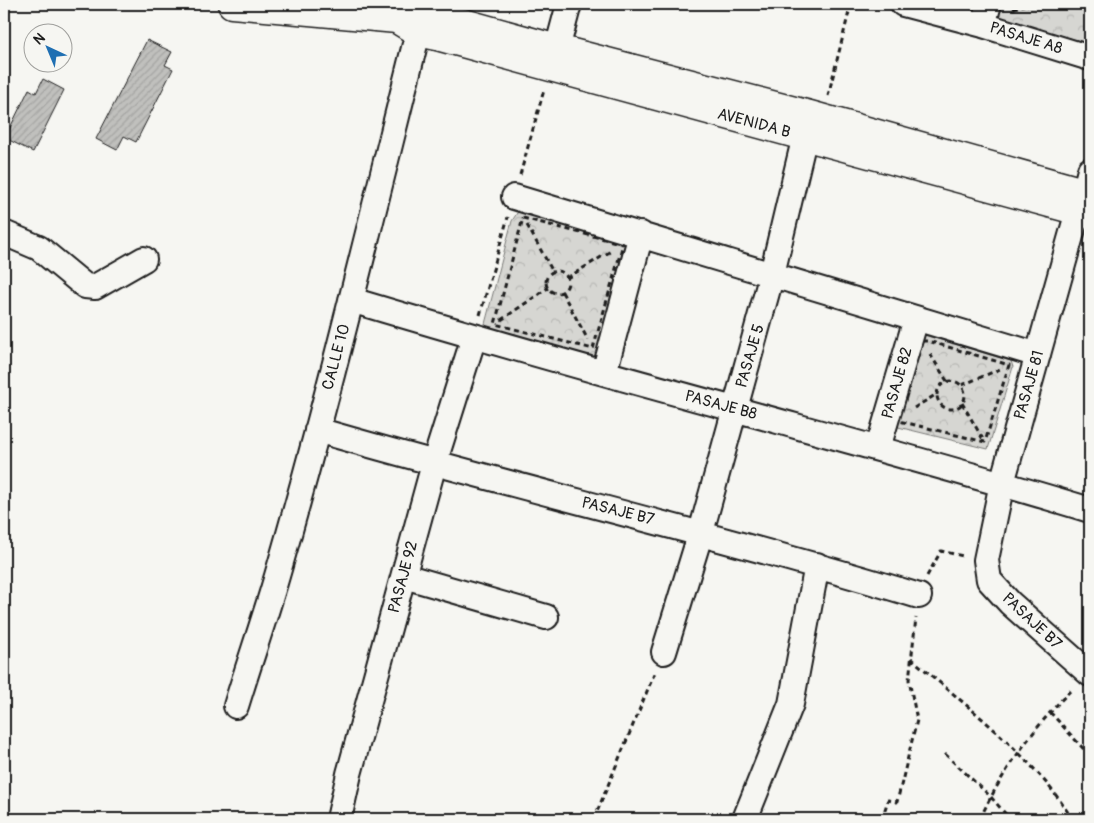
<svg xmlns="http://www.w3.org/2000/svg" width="1094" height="823" font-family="Pangolin,sans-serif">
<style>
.park{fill:url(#park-crowns);stroke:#797977}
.building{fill:url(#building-hatch);stroke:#1c1c1c}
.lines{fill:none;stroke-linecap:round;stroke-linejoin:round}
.street-casing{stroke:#1c1c1c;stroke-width:28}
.secondary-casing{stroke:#1c1c1c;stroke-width:31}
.path{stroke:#1c1c1c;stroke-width:3;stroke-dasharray:5 4;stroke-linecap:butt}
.street{stroke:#f6f6f2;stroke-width:24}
.secondary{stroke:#f6f6f2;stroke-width:28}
.labels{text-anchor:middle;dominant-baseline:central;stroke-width:5;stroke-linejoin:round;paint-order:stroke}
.street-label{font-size:16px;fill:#1c1c1c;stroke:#f6f6f2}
</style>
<defs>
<pattern id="park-crowns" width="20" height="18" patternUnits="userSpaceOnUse" patternTransform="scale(1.25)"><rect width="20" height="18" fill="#d6d6d2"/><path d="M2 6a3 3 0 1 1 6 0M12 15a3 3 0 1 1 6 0" fill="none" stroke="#b7b7b4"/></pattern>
<pattern id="building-hatch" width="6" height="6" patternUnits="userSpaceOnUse" patternTransform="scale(1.25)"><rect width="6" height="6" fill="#c0c0bd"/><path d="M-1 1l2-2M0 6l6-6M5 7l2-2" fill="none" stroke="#a4a4a2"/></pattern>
</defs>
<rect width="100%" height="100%" fill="#f6f6f2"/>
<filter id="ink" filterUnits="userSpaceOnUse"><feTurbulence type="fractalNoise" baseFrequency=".02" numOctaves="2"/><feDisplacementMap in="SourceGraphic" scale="10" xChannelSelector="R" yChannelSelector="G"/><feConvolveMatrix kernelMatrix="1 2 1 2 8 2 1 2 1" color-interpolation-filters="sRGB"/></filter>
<g filter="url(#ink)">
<!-- park -->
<path class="park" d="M997 4H1090V44L999 17 995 10Z
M524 208 634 244 603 351 594 360 489 333 485 324 512 221 517 213Z
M924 335 1011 361 1013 367 988 449 890 425Z"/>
<!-- building -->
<path class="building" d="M147 40 172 52 165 65 173 69 136 142 124 136 117 150 96 139Z
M43 79 64 90 33 152 5 138 29 89 36 93Z"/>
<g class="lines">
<!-- street casing -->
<g class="street-casing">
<path id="street" d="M903 4 983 25 1090 58
M983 25 989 4
M557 49 569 4
M1084 193 1090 170
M514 197 1038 355
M1078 211 1002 483 986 560 989 580 1010 603 1090 674
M4 233 39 248 85 286 95 287 144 259
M351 300C478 338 606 374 734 409 853 442 972 474 1090 510
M604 373 641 234
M317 430C517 488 719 535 919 596
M878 448 916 319
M404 576 546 617
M664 652 701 532 772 274 809 119
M236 706C250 660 266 615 279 569 330 392 373 212 418 32L420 13
M339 819 349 774 434 464 474 337
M745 819 791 704 817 565"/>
</g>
<!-- secondary casing -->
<g class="secondary-casing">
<path id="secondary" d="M232 4 397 19 420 13 442 17 557 49 810 115 1090 194
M397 19 418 32 437 36 1090 214"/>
</g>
<!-- path -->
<path class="path" d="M1087 4 1090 9
M1013 9 1026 4
M828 96 851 4
M520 175 544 90
M523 218 623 244 593 349 495 324Z
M527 225 553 272
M546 282a11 11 0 1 1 22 0a11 11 0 1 1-22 0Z
M567 278 611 251
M562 292 588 340
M480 315 508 217
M501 320 548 288
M922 341H928L1009 365 985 442 895 420Z
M930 354 947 381
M937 395a14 14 0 1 1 28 0a14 14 0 1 1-28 0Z
M962 385 1000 369
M962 403 984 441
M914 408 937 394
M927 576 941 551 963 556
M911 658C966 706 1035 757 1072 819
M1050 712 1090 756
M945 754 990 796 1010 819
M594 819 655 672
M882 819 888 800 897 802 917 720 909 680 916 618
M980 819C1002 771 1036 725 1073 688"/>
<!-- street -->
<use href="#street" class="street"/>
<!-- secondary -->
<use href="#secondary" class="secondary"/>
</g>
</g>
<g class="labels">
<!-- street labels -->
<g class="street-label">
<text transform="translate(1026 38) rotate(17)">PASAJE A8</text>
<text transform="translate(754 123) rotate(15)">AVENIDA B</text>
<text transform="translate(750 356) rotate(-74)">PASAJE 5</text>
<text transform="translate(336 357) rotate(-75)">CALLE 10</text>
<text transform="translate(897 383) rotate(-74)">PASAJE 82</text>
<text transform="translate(1029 385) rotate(-74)">PASAJE 81</text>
<text transform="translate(721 405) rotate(15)">PASAJE B8</text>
<text transform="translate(618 511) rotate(14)">PASAJE B7</text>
<text transform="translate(403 577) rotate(-75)">PASAJE 92</text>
<text transform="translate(1032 621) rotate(43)">PASAJE B7</text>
</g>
</g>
<!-- margin -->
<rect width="1094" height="823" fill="none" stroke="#f6f6f2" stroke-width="20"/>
<rect x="10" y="10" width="1074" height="803" fill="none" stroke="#1c1c1c" stroke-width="2" filter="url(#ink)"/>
<!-- north arrow -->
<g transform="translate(48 48) rotate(316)"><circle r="24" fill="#f6f6f2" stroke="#9f9f9c"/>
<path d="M0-4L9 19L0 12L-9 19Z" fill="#1f6fb2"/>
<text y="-8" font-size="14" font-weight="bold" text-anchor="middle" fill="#1c1c1c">N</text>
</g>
</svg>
